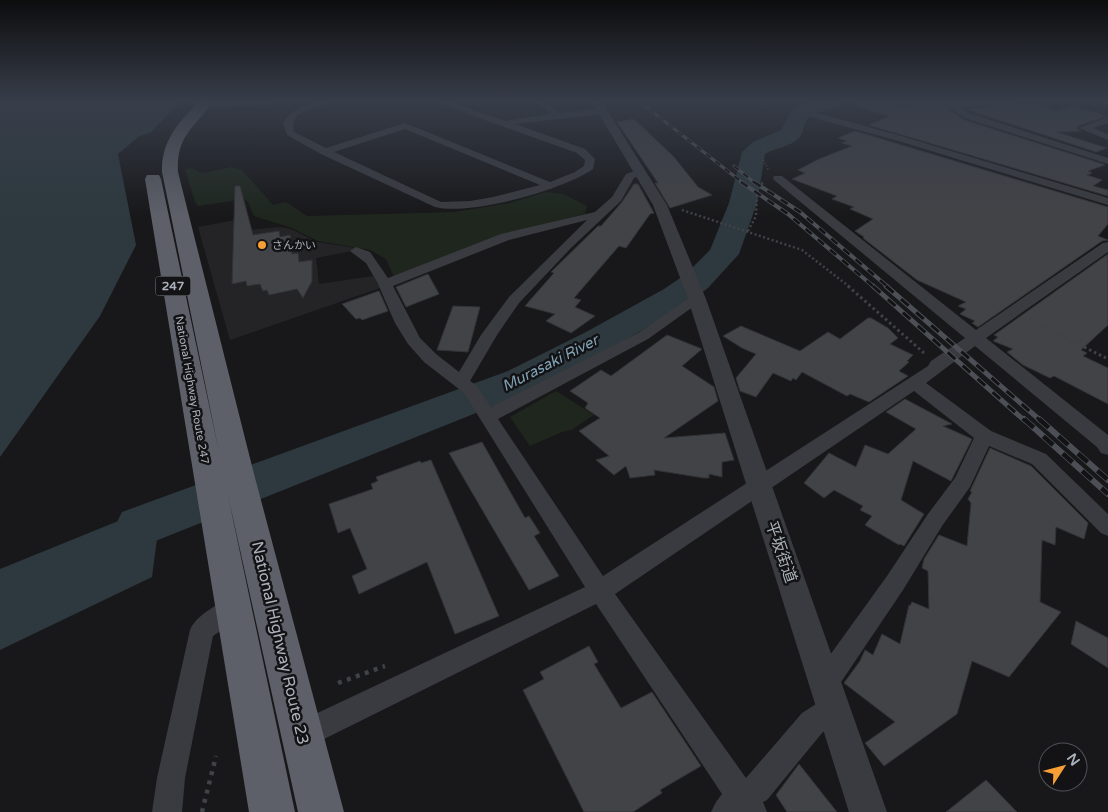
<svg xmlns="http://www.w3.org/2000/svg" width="1108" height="812" font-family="'Varela Round','Noto Sans JP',sans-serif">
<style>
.built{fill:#242427}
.green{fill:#1e261e}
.water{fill:#2d393f}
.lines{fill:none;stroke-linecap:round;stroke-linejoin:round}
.river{fill:#2d393f;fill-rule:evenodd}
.building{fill:#424347;stroke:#323336}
.path-far3{stroke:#3f4247;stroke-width:2;stroke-dasharray:1 2;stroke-linecap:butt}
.path-far2{stroke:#3f4247;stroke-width:2.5;stroke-dasharray:2 2.5;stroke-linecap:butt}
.path-far1{stroke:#3f4247;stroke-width:3;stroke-dasharray:2.5 3;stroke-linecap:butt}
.path{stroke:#3f4247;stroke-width:4.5;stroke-dasharray:4 5.5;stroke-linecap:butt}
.minor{fill:#393b40;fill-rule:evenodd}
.tertiary{fill:#393b40;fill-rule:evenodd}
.trunk{fill:#5d6068;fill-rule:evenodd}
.rail-far3-casing{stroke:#4c4f55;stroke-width:3}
.rail-far2-casing{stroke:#4c4f55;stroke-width:4}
.rail-far1-casing{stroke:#4c4f55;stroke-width:5}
.rail-casing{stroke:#4c4f55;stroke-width:6}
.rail-far3{stroke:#131315;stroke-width:2;stroke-dasharray:6;stroke-linecap:butt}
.rail-far2{stroke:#131315;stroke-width:2.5;stroke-dasharray:8;stroke-linecap:butt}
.rail-far1{stroke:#131315;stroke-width:3;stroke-dasharray:10;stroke-linecap:butt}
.rail{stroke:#131315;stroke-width:4.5;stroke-dasharray:13;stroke-linecap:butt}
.poi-dot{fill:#f79e34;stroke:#131315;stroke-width:2}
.labels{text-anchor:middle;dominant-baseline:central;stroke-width:5;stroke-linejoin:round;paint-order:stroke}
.far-poi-label{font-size:11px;fill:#aab1ba;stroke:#131315;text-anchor:start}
.far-street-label{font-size:11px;fill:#aab1ba;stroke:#131315}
.shield{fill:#131315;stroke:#7d8288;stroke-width:1}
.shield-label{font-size:12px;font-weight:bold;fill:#aab1ba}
.water-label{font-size:15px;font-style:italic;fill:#81a3b6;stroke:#131315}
.near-street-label{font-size:16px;fill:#aab1ba;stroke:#131315}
</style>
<rect width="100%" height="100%" fill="#18181a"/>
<!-- built -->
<path class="built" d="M246 218 250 230 281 227 291 229 317 242 362 249 316 258 319 284 373 276 380 288 230 340 198 227Z"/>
<!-- green -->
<path class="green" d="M231 167 242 170 273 205 286 202 307 216 455 212 510 203 546 192 563 194 587 206 585 214 552 223 394 277 386 259 370 250 318 241 292 228 254 216 248 202 244 199 198 206 195 202 185 169 192 168 202 173Z
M556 391 594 415 571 430 562 432 530 446 510 417Z"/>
<!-- water -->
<path class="water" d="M0 102H181L151 132 138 137 118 154 136 245 100 316 0 457Z
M138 513 141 533 158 531 152 577 0 650V569Z"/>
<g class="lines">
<!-- river -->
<path class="river" d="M807 102H842L839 106 811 115C803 121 805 132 798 139 789 147 775 148 765 154L757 203 739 254 708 288 688 303 612 348 536 389 158 540 140 546 122 540 115 526 122 512 508 371 586 332 664 289 686 274 710 250 729 203 742 152 753 142 781 130 792 109Z"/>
</g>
<!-- building -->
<path class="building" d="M858 102H889L893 105 904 108 916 105 920 102H938L964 120 1103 164 1105 165 1088 171 1092 173 1087 175 1102 180 1093 186 1108 190V196L869 125 890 116 857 107Z
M995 102H1012L1024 105 1032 103 1057 111 1073 106 1106 116 1078 126 1077 129 1081 131 1056 132 1107 148 1096 152 966 109 989 107Z
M634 119 674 157 698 187 712 195 670 208 655 183H658L617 122Z
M855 131 1108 207V224L1098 236 1108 240 1102 241 978 327 972 323 975 321 960 314 966 309 958 306 966 302 917 280 863 238 864 237 855 231 873 219 850 209 854 207 832 199 837 196 792 179 805 173 798 170 819 159 852 146 842 143 847 141 838 138Z
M634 184H638L654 213 650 214 626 248 619 246 574 298 581 300 575 307 595 316 571 333 546 321 555 314 525 306 554 273 551 272 598 226H601L622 202Z
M235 186H240L253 235 279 231 280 237 290 235 292 254 298 253 299 262 312 260V281L303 298 297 289 269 295 267 290 263 291 260 284 247 286 246 281 232 284Z
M1108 254V325L1081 350 1087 353 1083 356 1108 368V404L1054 376 1050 378 1023 365 1007 352 1013 349 993 341 998 337 994 335Z
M428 274 439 294 406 307 396 287Z
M379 291 388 311 362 320 360 318 356 319 342 304Z
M453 306 480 307 468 352 437 350Z
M868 318H871L888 328 898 338 890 344 913 355 907 361 909 362 899 371 908 376 869 402 850 394 847 396 802 372 796 380 793 378 791 381 773 373 756 397 740 391 736 378 756 354 742 348 723 336 741 326 800 351 828 332 840 339Z
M667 335 702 349 682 366 714 387 718 401 664 438 725 433 734 460 722 462V477L709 474V478H704L654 470 655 475 630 478 626 466 614 475 596 460 609 456 579 431 600 418 585 408 588 403 570 391 601 370 611 376Z
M905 399 952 424 943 426 972 439 951 481 913 461 901 500 924 514 904 546 900 544 899 545 865 525 872 516 860 510 863 506 834 490 824 498 804 483 829 453 856 467 865 445 888 454 916 429 886 412Z
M482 442 525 518 529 516 540 533 534 536 559 576 529 590 449 453Z
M990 448 1031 466 1088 523 1084 539 1056 527 1055 545 1042 540 1040 602 1061 612 1009 677 972 661 957 714 884 766 865 743 895 722 844 683 860 661 865 650 873 655 882 634 900 644 909 605 910 606 912 602 929 609 928 571 922 568 924 559 939 535 967 546 971 503 968 499 972 492 970 491Z
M431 460 499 616 455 634 427 562 359 594 352 576 367 569 350 528 338 533 329 504 373 489 371 484 378 481 376 477 420 461 421 463Z
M1076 621 1108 638V668L1071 644Z
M589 646 598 662 594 664 621 708 652 692 701 766 660 790 662 793 633 812H584L523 690 544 679 540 672Z
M799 764 837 812H787L776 795Z
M986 780 1017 812H946Z"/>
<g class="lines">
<!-- path-far3 -->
<path class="path-far3" d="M768 169 762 157 764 148 791 137 801 123
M762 183 763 181"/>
<!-- path-far2 -->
<path class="path-far2" d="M682 210 802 250 850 287
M748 231 756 216 757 193 763 182"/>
<!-- path-far1 -->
<path class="path-far1" d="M848 286 924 353
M1030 320 1108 359"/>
<!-- path -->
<path class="path" d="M338 683 385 666
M202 812 216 756"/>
<!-- minor -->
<path class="minor" d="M222 102H271L267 105 202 108 198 105 202 102Z
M318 102H329C316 113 289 107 294 132L326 148 405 123 550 182 575 172 584 166 585 160 577 153 440 104 439 102H450L505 121 550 114 537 102H546L560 113 602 108 606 111 602 114 515 124 585 149 595 159 593 169C563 190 470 216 435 207L321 154 287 135 283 123C291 109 304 106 318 102ZM405 129 540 185 493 197 470 201 441 202 334 152Z
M891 102H918C911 107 898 107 891 102Z
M940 102H993L989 105 960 108 971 114 1108 158V164L965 118Z
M810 111 901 136 1108 198V205L895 140 807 116V112Z
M1108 117V123L1093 128 1108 134V140L1079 128Z
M641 169 646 172 634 178 621 201 571 248 519 303 497 335 470 381 476 385 491 407 638 333 692 296H702L704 299 648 339 498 419 603 576 928 366 931 361 965 338 774 180 773 178 774 176H782L976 330 1103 243 1108 242V252L986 338 1108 435V455L1101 453 1097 447 975 346 926 383 991 431 1046 454 1108 514V536L1101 533 1032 464 989 446 970 487 942 526 903 590 835 691 826 695 817 691 813 682 817 673 887 576 928 514 955 478 974 438 914 391 615 594 746 778 802 713 824 699 833 695 842 699 846 708 842 717 822 733 767 800 763 802 767 812H711L716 802 722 794 596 604 312 745 302 749 292 745 288 735 292 725 585 587 464 393 424 362 408 344 395 323 378 284 366 263 350 251 356 247 370 252 388 278 501 234 595 212 612 197 626 174ZM587 220 509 297 481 335 459 372 436 354 420 338 393 286 509 240Z
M234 597 242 600 246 608 242 616 213 636 185 778 182 812H152L157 778 190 630C196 615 219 603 234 597Z"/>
<!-- tertiary -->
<path class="tertiary" d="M592 102H602L667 205 706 299 887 812H849L688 299 653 205Z"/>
<!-- trunk -->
<path class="trunk" d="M199 102H213C194 128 176 136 178 172L254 474 344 812H298L227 491 295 812H249L145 179 147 175H159L161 179 219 452 162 172C161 142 178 122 199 102Z"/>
<!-- rail-far3 casing -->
<g class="rail-far3-casing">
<path id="rail-far3" d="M640 102 743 183
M734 166 755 183"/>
</g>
<!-- rail-far2 casing -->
<g class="rail-far2-casing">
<path id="rail-far2" d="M741 182 788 214 874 287
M754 182 800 212 888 287"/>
</g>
<!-- rail-far1 casing -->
<g class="rail-far1-casing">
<path id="rail-far1" d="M873 286 1025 421
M886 286 1041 421"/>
</g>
<!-- rail casing -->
<g class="rail-casing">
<path id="rail" d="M1024 419 1108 494
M1039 419 1108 480"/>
</g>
<!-- rail-far3 -->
<use href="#rail-far3" class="rail-far3"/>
<!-- rail-far2 -->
<use href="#rail-far2" class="rail-far2"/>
<!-- rail-far1 -->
<use href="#rail-far1" class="rail-far1"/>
<!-- rail -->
<use href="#rail" class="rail"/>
</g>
<!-- sky -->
<linearGradient id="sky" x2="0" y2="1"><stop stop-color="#0d0d0e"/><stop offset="0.47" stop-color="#373d49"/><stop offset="1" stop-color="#373d49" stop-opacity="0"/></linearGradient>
<rect width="1108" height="215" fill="url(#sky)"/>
<!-- markers -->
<circle class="poi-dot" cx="262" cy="245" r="5"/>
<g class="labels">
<!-- far-poi labels -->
<g class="far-poi-label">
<text x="272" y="245">さんかい</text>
</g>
<!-- far-street labels -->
<g class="far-street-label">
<text transform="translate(192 390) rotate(80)">National Highway Route 247</text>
</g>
<!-- shield labels -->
<rect class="shield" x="155.5" y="276.5" width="35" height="19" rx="4"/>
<g class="shield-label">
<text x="173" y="286">247</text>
</g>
<!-- water labels -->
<g class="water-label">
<text transform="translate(550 363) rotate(-27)">Murasaki River</text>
</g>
<!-- near-street labels -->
<g class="near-street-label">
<text transform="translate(781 552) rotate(71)">平坂街道</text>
<text transform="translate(280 643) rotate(77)">National Highway Route 23</text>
</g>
</g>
<!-- north arrow -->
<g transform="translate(1063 767) rotate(54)"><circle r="24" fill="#131315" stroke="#4f5257"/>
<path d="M0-4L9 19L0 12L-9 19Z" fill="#f79e34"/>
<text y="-8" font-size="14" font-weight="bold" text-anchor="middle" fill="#aab1ba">N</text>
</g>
</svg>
